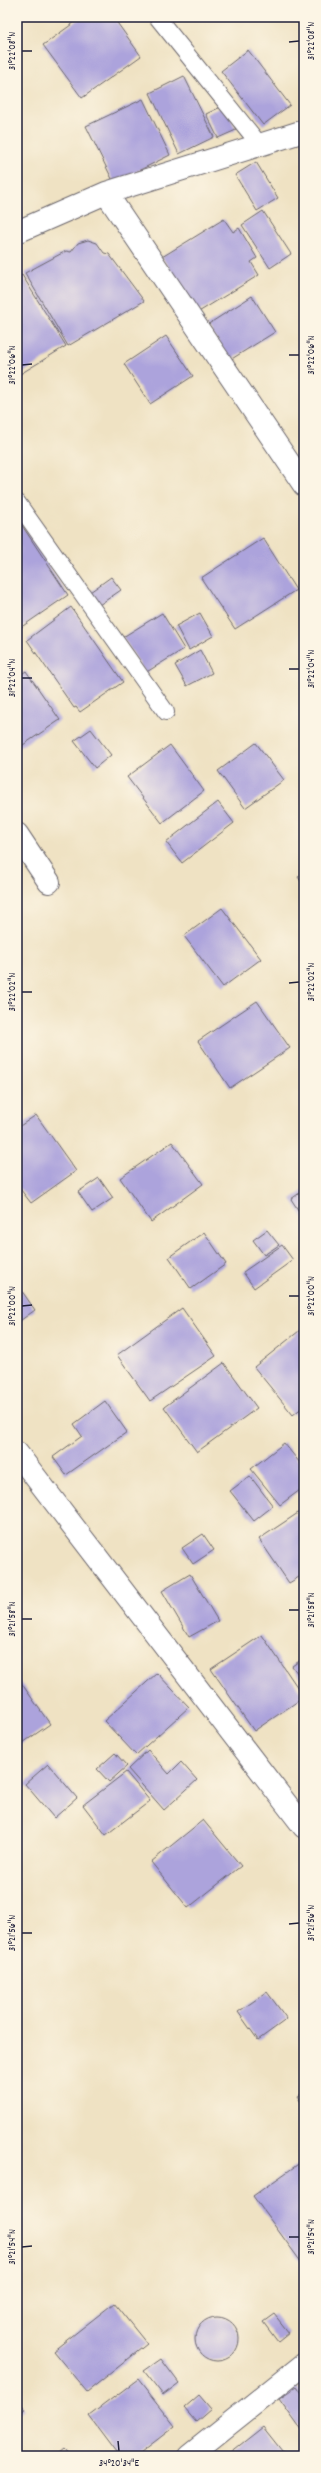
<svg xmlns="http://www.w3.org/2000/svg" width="321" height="2473" font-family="Dekko,sans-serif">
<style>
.building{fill:#aca3dc}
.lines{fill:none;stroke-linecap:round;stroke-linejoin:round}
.lane-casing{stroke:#6a656b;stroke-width:18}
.street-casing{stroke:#6a656b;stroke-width:24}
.lane{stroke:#fff;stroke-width:16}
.street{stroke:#fff;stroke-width:22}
.ticks{fill:none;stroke:#22223b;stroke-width:1.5}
.neatline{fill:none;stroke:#22223b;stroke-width:1.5}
.ticks-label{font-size:10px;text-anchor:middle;fill:#22223b}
</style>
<rect width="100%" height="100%" fill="#fcf5e5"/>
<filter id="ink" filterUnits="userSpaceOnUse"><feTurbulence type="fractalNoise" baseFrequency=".025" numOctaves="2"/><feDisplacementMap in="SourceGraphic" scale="8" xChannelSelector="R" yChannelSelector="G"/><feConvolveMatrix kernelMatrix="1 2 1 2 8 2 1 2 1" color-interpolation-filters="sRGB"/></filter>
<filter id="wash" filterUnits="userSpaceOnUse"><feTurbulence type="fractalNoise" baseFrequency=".012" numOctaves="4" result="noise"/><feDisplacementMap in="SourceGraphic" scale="16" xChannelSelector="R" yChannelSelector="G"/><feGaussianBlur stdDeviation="0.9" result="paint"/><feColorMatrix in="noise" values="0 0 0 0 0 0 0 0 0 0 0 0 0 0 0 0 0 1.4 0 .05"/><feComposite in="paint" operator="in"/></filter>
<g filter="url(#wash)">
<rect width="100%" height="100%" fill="#efe2c3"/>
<g id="blocks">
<!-- building -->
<path class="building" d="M82 17H113L141 56 82 98 43 45Z
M248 50 290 105 263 125 221 71Z
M184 76 214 137 179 154 150 93Z
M143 99 170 155 114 183 86 126Z
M225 105 236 130 218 138 206 114Z
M256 162 278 198 257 211 235 175Z
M263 211 291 254 270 268 242 225Z
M224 219 233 232 239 228 257 258 251 262 259 275 197 313 162 257Z
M88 240 97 243 104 253 109 254 144 301 68 346 25 273 66 251 71 252 78 243Z
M22 275 66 346 17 376V278Z
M252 296 275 332 230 360 207 325Z
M166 336 193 376 150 404 124 364Z
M17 518 68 595 17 630Z
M263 538 296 590 235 629 201 578Z
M111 577 121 590 99 605 90 592Z
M71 607 123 682 80 712 76 707 74 708 27 640Z
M162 613 184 649 145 673 123 637Z
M200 613 213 636 189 650 176 626Z
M200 650 212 673 187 686 175 665Z
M26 671 60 720 17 749V677Z
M91 729 111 755 95 768 74 741Z
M256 743 284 780 245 808 218 771Z
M170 745 204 791 162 823 127 777Z
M218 802 234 823 182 863 166 842Z
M304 872V886L298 877Z
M222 908 261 959 223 987 184 936Z
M257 1001 290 1048 230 1088 198 1041Z
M36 1115 76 1171 31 1203 17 1185V1128Z
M172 1142 203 1184 151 1222 120 1178Z
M99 1178 113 1198 92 1212 78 1192Z
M304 1190V1219L291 1199Z
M267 1230 279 1245 264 1255 253 1240Z
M204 1232 226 1264 191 1289 169 1257Z
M282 1245 293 1260 254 1288 243 1272Z
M17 1284 35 1310 17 1323Z
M182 1308 216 1356 150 1401 117 1355Z
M304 1327V1406L293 1415 254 1367Z
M224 1363 257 1408 197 1452 164 1407Z
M105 1401 127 1432 66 1475 53 1457 82 1436 74 1424Z
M284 1443 304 1468V1487L280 1505 251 1469Z
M250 1476 273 1506 254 1521 230 1491Z
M304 1509V1574L289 1583 259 1539Z
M203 1534 214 1550 193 1564 182 1548Z
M190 1574 218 1621 189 1637 162 1591Z
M262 1635 304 1697 254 1731 211 1669Z
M304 1658V1682L292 1666Z
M157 1673 189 1707 136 1755 104 1721Z
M17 1677 50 1724 17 1747Z
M148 1750 169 1774 181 1762 197 1780 164 1810 128 1769Z
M115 1753 127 1766 109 1782 97 1769Z
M48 1764 77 1798 54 1818 25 1784Z
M126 1772 150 1801 106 1835 83 1805Z
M203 1820 241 1866 188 1908 151 1862Z
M267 1992 287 2019 258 2040 238 2012Z
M304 2092V2107L297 2096Z
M304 2160V2266L253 2196Z
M114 2303 147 2344 87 2392 53 2351Z
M274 2314 289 2333 278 2342 263 2322Z
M195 2339a22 22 0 1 1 44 0a22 22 0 1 1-44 0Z
M161 2359 179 2383 163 2395 144 2371Z
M138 2379 175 2426 136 2456H119L89 2416Z
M297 2387 304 2397V2434L279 2399Z
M199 2395 211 2409 196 2422 184 2408Z
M17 2399 24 2409 17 2414Z
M263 2427 286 2456H226Z
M65 2448 72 2456H55Z"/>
</g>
</g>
<g filter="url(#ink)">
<use href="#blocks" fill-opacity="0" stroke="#6a656b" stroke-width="1"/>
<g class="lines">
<!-- lane casing -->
<g class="lane-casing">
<path id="lane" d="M157 17 260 145
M17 502 166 712"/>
</g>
<!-- street casing -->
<g class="street-casing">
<path id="street" d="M106 193 304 485
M17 232 106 193 304 131
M17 834 49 882
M17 1453 304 1827
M189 2456 304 2364"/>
</g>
<!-- lane -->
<use href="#lane" class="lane"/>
<!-- street -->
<use href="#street" class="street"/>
</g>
</g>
<!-- ticks -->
<path class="ticks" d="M289 42 299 41M22 51H32M289 355H299M22 365 32 364M289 669H299M22 678H32M289 983 299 982M22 992H32M289 1296H299M22 1306 32 1305M289 1610H299M22 1619H32M289 1924 299 1923M22 1933H32M289 2237H299M22 2247 32 2246M118 2441 119 2451"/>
<!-- margin -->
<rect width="321" height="2473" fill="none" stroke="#fcf5e5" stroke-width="44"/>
<rect x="22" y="22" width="277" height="2429" class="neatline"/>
<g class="ticks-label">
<text transform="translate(310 41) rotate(-90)" y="4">31°22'08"N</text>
<text transform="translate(11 51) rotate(-90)" y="4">31°22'08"N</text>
<text transform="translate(310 355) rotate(-90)" y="4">31°22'06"N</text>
<text transform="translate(11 365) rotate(-90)" y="4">31°22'06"N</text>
<text transform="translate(310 669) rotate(-90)" y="4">31°22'04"N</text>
<text transform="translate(11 678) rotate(-90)" y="4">31°22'04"N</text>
<text transform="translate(310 982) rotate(-90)" y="4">31°22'02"N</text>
<text transform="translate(11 992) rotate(-90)" y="4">31°22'02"N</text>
<text transform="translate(310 1296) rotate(-90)" y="4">31°22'00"N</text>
<text transform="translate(11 1306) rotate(-90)" y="4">31°22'00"N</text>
<text transform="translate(310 1610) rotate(-90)" y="4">31°21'58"N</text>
<text transform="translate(11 1619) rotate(-90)" y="4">31°21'58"N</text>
<text transform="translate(310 1923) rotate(-90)" y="4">31°21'56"N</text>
<text transform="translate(11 1933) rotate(-90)" y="4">31°21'56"N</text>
<text transform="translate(310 2237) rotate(-90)" y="4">31°21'54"N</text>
<text transform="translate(11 2247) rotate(-90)" y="4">31°21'54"N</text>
<text x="119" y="2466">34°20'34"E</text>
</g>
</svg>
